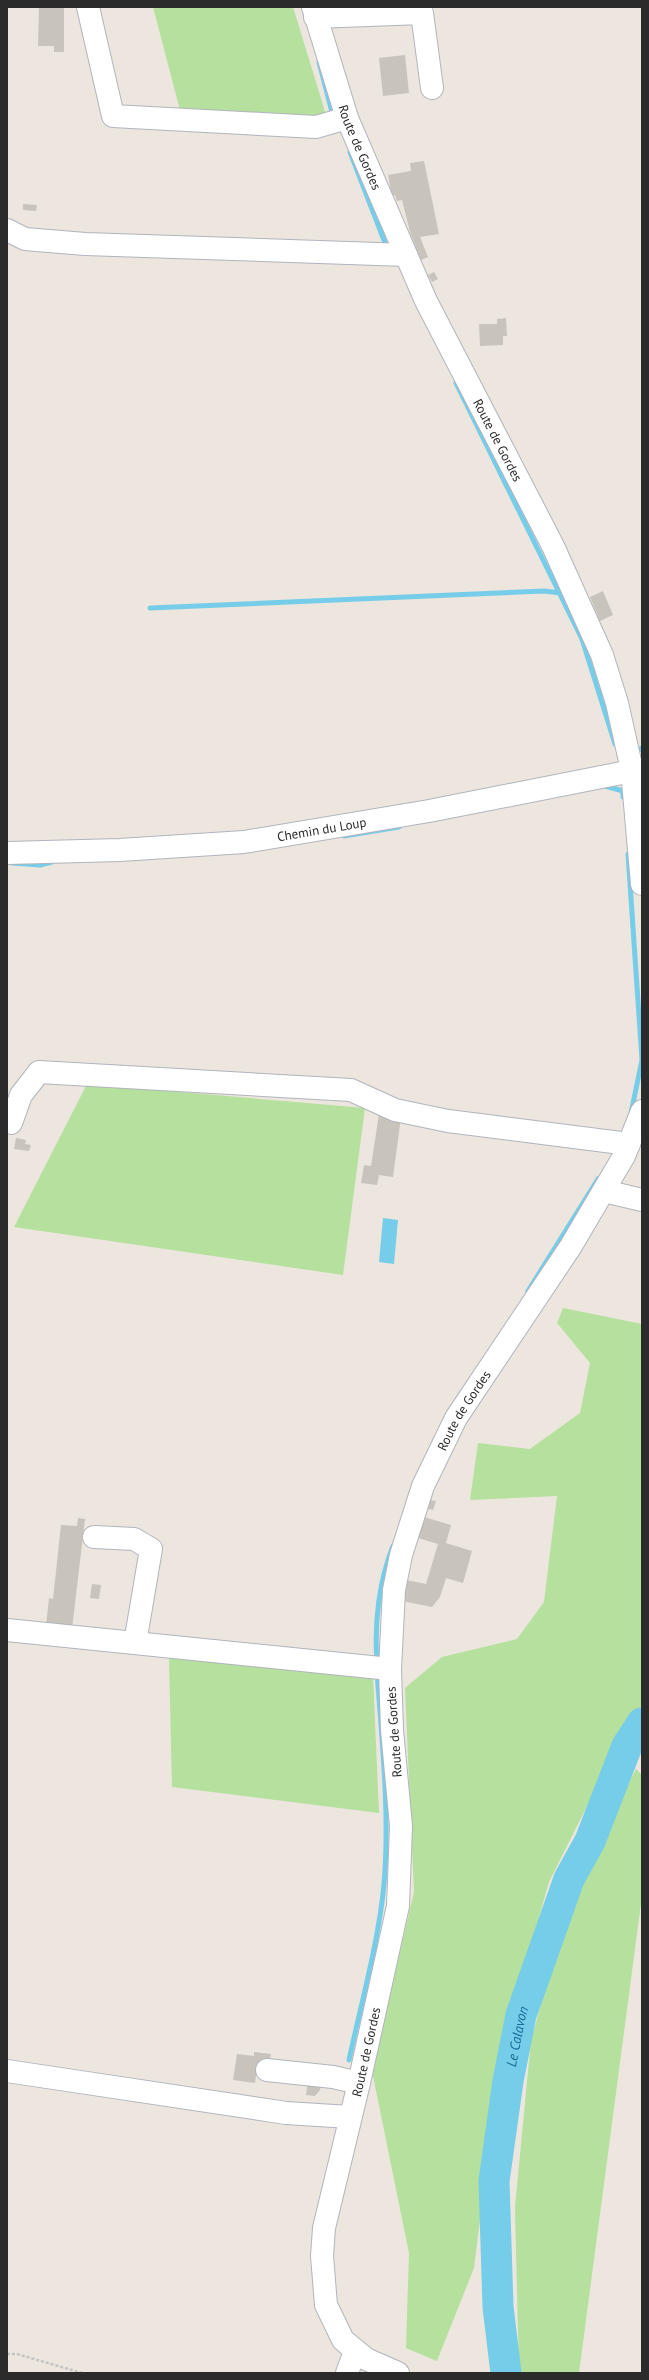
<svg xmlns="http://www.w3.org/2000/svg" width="649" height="2380" font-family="'PT Sans',sans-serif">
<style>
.green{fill:#b5e09d}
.water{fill:#76cde9}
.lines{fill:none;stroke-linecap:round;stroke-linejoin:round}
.stream{stroke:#76cde9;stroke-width:5}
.river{stroke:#76cde9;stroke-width:31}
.building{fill:#c8c4bc}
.minor-casing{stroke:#b1b4be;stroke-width:24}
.path{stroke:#c4c4c4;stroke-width:2.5;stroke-dasharray:3 2;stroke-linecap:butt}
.minor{stroke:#fff;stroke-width:22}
.labels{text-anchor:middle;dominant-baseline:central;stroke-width:3.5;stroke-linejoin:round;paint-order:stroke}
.street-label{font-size:13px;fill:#2b2b2b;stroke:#fff}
.water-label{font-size:14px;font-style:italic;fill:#146c96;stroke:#fff}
</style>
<rect width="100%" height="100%" fill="#ece6de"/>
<!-- green -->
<path class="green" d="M153 7H293L327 118 181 114Z
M87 1084 365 1108 343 1275 14 1227Z
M563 1308 642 1324V1705L602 1776 549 1882 501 2050 474 2268 437 2361 406 2348 409 2253 372 2071 414 1892 405 1688 442 1657 517 1639 544 1602 557 1496 470 1500 478 1443 530 1449 580 1413 590 1363 557 1323Z
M169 1657 373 1676 379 1813 172 1787Z
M636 1769 642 1775V1896L579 2373H519L515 2207 531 2040 572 1895Z"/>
<!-- water -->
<path class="water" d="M383 1218 398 1220 394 1264 379 1262Z"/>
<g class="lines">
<!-- stream -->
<path class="stream" d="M319 62 333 116
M350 152 387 248
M456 383 582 639 615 744
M150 608 544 591 560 593
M633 753 642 748
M605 786 623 791V797
M344 836 399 827
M628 854 642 1060 631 1113
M12 863 40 865 52 862
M528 1291 598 1179
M377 1662C374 1624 379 1581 393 1546
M349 2060C361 2004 379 1940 384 1884 390 1814 382 1742 377 1672"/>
<!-- river -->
<path class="river" id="s1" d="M506 2373 498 2307 494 2181 508 2081 521 2015 569 1879 590 1841 627 1746 642 1723"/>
</g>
<!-- building -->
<path class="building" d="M39 7H64V52H54V46H38Z
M405 55 409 93 383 96 379 58Z
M424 161 439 234 420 237 428 257 421 260 410 232 402 200 397 201 395 195 392 196 388 175 411 171 410 163Z
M23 204 37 205 36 211 23 210Z
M434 272 438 279 432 282 428 275Z
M506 318 507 336H503V345L480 346 479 324H497V319Z
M603 591 613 615 600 621 590 597Z
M379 1114 401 1117 393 1177 379 1175 377 1185 361 1183 364 1165 371 1166Z
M16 1138 26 1140 25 1144 31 1145 29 1151 14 1149Z
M430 1500 436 1501 433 1510 428 1509Z
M424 1517 451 1525 446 1543 472 1551 463 1583 446 1578 440 1597 432 1607 402 1601 406 1580 426 1584 438 1544 418 1538Z
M78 1518 85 1519 72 1629 46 1626 49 1598 53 1599 61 1525 77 1526Z
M92 1584 101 1585 99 1599 90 1598Z
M254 2052 271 2054 269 2063 258 2062 255 2083 233 2080 237 2054 254 2056Z
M308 2082 321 2084 320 2090 315 2096 306 2095Z"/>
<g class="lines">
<!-- minor casing -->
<g class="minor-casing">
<g id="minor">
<path d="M88 7 113 116 316 127 347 118"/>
<path id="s2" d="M313 7 347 118 426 301 553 546 602 655 617 703 632 770 642 884"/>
<path d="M315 17 422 13 432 88"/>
<path d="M7 230 25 239 85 244 406 255"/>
<path id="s3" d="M7 853 120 850 244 842 429 811 642 769"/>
<path d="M11 1123 21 1095 39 1072 351 1090 395 1110 448 1121 629 1144"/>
<path d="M604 1191 642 1200"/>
<path d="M94 1537 134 1539 151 1549 135 1643"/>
<path d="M7 1630 390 1669"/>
<path d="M267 2070 333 2077 359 2083"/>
<path d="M7 2071 286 2113 350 2117"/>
<path d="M347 2373 355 2351"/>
<path id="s4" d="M398 2373 366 2359 343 2340 326 2305 322 2256 324 2228 359 2083 398 1906 401 1826 392 1730 390 1669 394 1590 401 1555 423 1486 456 1418 571 1246 624 1156 642 1111"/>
</g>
</g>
<!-- path -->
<path class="path" d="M7 2354H17L82 2373"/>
<!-- minor -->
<use href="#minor" class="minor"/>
</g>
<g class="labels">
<!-- street labels -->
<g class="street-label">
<text stroke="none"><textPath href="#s2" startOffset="148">Route de Gordes</textPath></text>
<text stroke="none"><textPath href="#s2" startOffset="472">Route de Gordes</textPath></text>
<text stroke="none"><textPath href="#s3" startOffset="316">Chemin du Loup</textPath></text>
<text stroke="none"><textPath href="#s4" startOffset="1022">Route de Gordes</textPath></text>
<text transform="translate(394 1732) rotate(-94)">Route de Gordes</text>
<text stroke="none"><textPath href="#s4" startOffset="362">Route de Gordes</textPath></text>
</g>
<!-- water labels -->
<g class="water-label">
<text stroke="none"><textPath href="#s1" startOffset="339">Le Calavon</textPath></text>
</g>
</g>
<!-- border -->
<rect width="649" height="2380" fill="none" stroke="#2b2b2b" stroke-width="16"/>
</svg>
